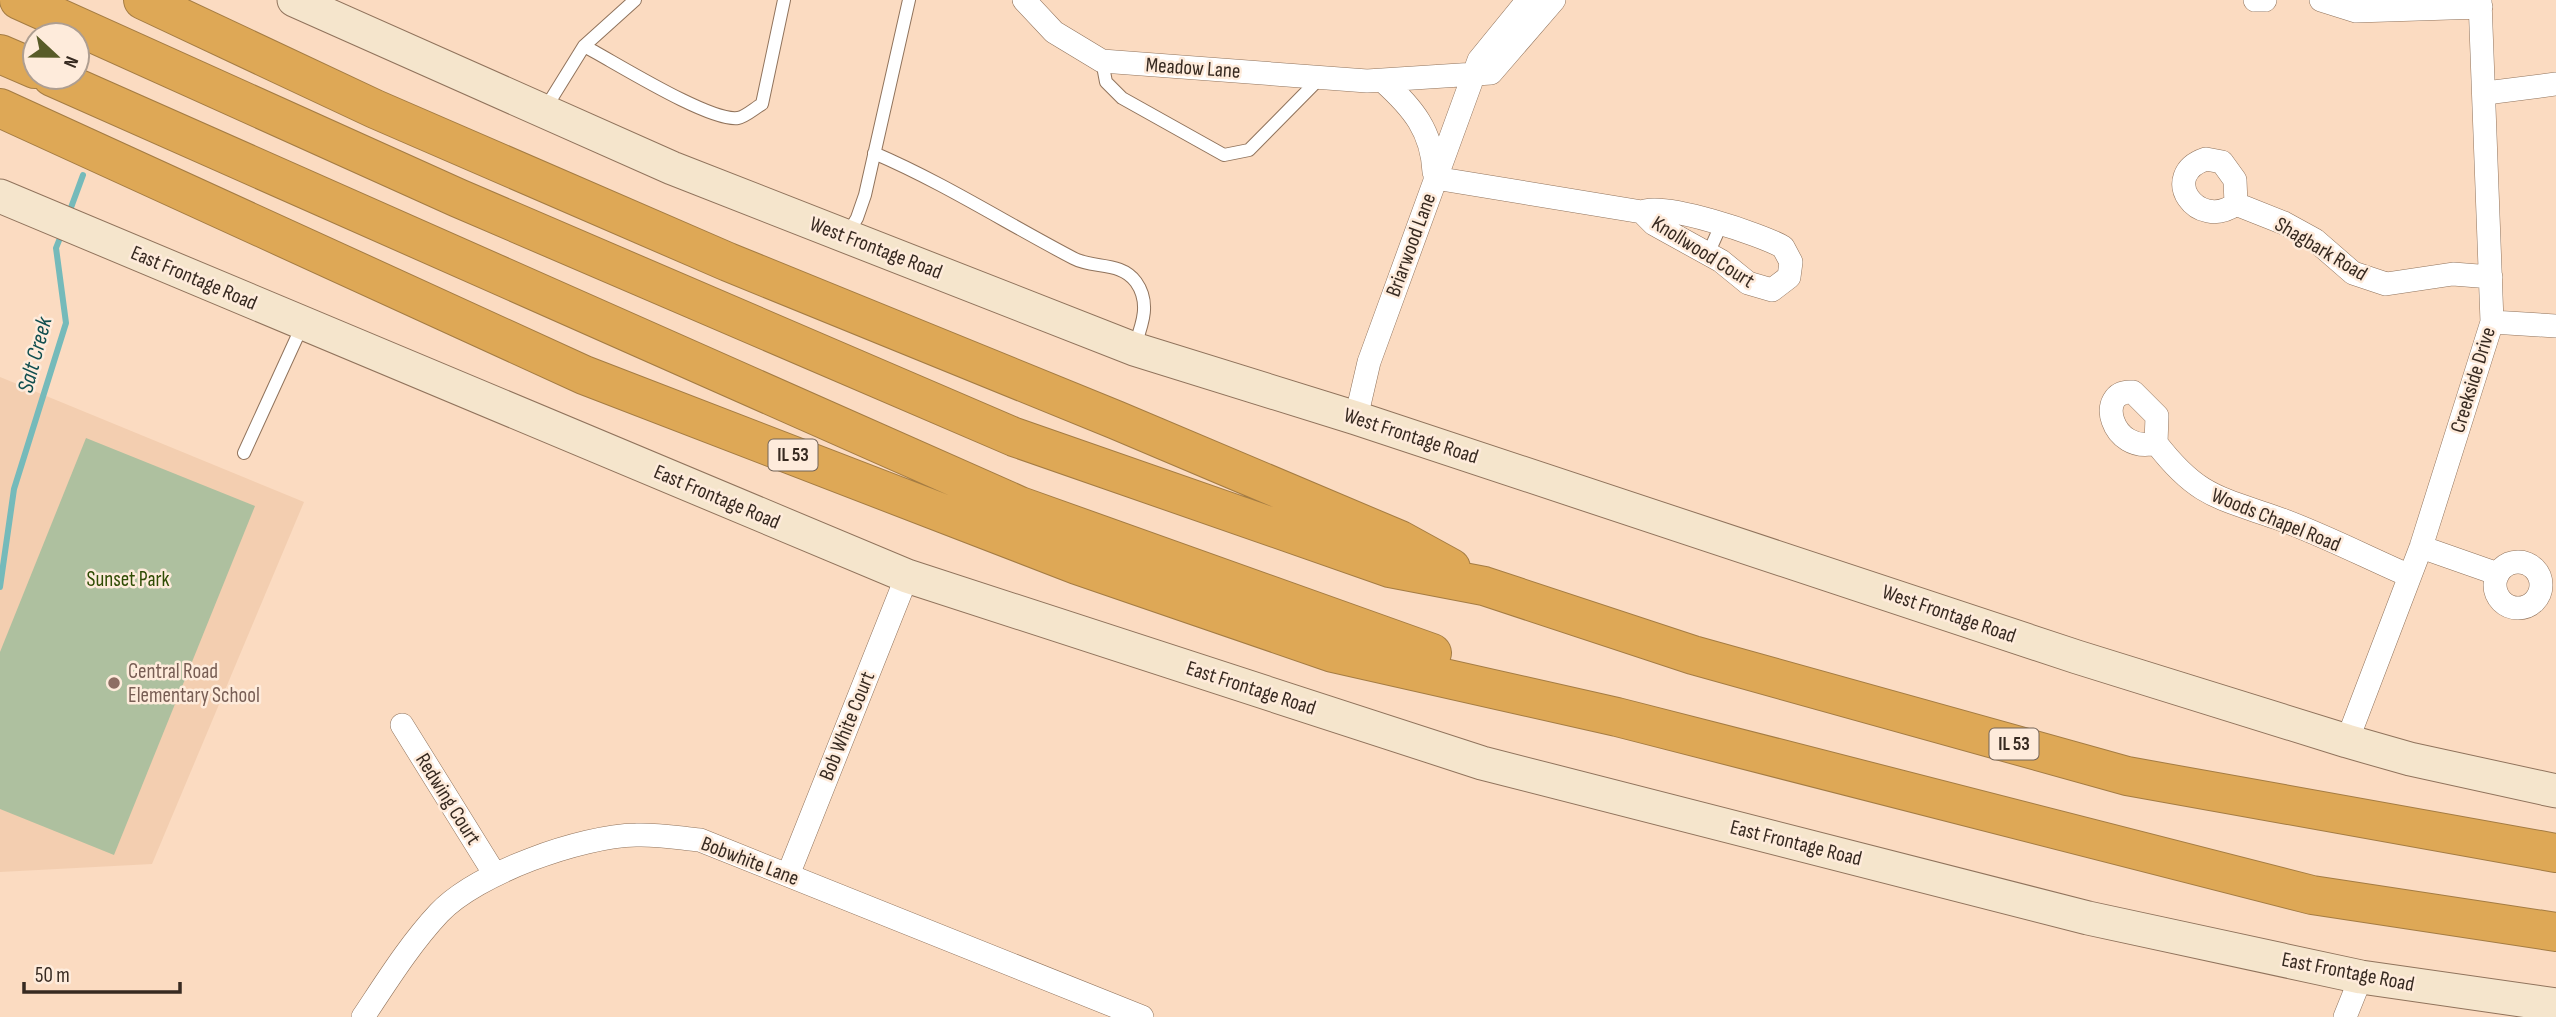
<svg xmlns="http://www.w3.org/2000/svg" width="2556" height="1017" font-family="'Sofia Sans Condensed',sans-serif">
<style>
.built{fill:#f3ceb0}
.green{fill:#aec09f}
.lines{fill:none;stroke-linecap:round;stroke-linejoin:round}
.stream{stroke:#75baba;stroke-width:6}
.lane-casing{stroke:#90735c;stroke-width:14}
.street-casing{stroke:#90735c;stroke-width:24}
.secondary-casing{stroke:#90735c;stroke-width:35}
.highway-casing{stroke:#a47c43;stroke-width:40}
.lane{stroke:#fff;stroke-width:12}
.street{stroke:#fff;stroke-width:23}
.secondary{stroke:#f5e5cc;stroke-width:33}
.highway{stroke:#dea856;stroke-width:38}
.education-dot{fill:#8d6e63;stroke:#feebdb;stroke-width:2.5}
.labels{text-anchor:middle;dominant-baseline:central;stroke-width:5;stroke-linejoin:round;paint-order:stroke}
.shield{fill:#feebdb;stroke:#736459;stroke-width:2}
.shield-label{font-size:19px;font-weight:bold;fill:#372a21}
.street-label{font-size:21px;fill:#372a21;stroke:#feebdb}
.park-label{font-size:21px;fill:#2f4c04;stroke:#feebdb}
.education-label{font-size:21px;fill:#785e54;stroke:#feebdb;text-anchor:start}
.water-label{font-size:23px;font-style:italic;fill:#104e4f;stroke:#feebdb}
</style>
<rect width="100%" height="100%" fill="#fbdbc1"/>
<!-- built -->
<path class="built" d="M0 377 304 502 152 864 0 872Z"/>
<!-- green -->
<path class="green" d="M86 438 255 506 114 855 0 809V652Z"/>
<g class="lines">
<!-- stream -->
<path class="stream" d="M69 213 83 175
M0 587 14 489 66 323 56 248 62 233"/>
<!-- lane casing -->
<g class="lane-casing">
<path id="lane" d="M584 46C613 61 709 122 738 118 745 117 755 108 762 104L784 0
M1102 61 1106 82 1122 98 1224 155 1249 150 1321 77
M545 109 584 46 635 0
M874 153C944 183 1006 223 1073 258 1093 269 1121 261 1136 282 1151 303 1142 325 1134 348
M847 235 857 218 865 195 909 0
M1708 254 1721 225
M244 453 303 324"/>
</g>
<!-- street casing -->
<g class="street-casing">
<path id="street" d="M1024 0 1054 32 1102 61 1367 81 1491 73 1554 0
M2255 0H2265
M2321 0 2356 11 2481 7
M1383 81C1413 108 1432 131 1434 172
M2486 93 2556 84
M2206 159 2222 162 2235 180 2236 204C2197 232 2158 175 2206 159Z
M1435 178 1642 212C1661 201 1763 235 1783 247L1791 262 1789 277 1772 290 1748 283 1721 261 1654 224 1642 212
M2236 204 2284 223 2315 240 2353 273 2386 284 2453 274 2491 277
M2492 322 2556 326
M2133 392 2157 416 2156 443C2111 455 2094 389 2133 392Z
M1356 418 1369 362 1479 60 1528 0
M2156 443C2197 496 2217 497 2277 518 2322 534 2366 557 2410 576
M2421 547 2498 574
M2495 585a23 23 0 1 1 46 0a23 23 0 1 1-46 0Z
M402 725 494 873
M2347 741 2421 547 2492 322 2480 0
M788 875 907 576
M363 1017C387 981 410 944 439 913 477 873 581 836 636 835 657 834 679 838 700 840L1142 1017
M2345 1017 2361 977"/>
</g>
<!-- secondary casing -->
<g class="secondary-casing">
<path id="secondary" d="M294 0 672 168 1134 349 1356 418 2077 657 2347 741 2410 759 2556 791
M0 196 907 576 1482 763 2088 918 2361 977 2556 1005"/>
</g>
<!-- highway casing -->
<g class="highway-casing">
<path id="highway" d="M19 0 458 198 1014 437 1390 568 1484 586 1693 655 2127 776 2556 853
M143 0 375 109 728 262 1116 420 1400 540 1451 568
M0 54 35 69
M52 77 1020 506 1432 653
M0 108 584 375 1077 565 1333 653 1617 717 2312 895 2556 932"/>
</g>
<!-- lane -->
<use href="#lane" class="lane"/>
<!-- street -->
<use href="#street" class="street"/>
<!-- secondary -->
<use href="#secondary" class="secondary"/>
<!-- highway -->
<use href="#highway" class="highway"/>
</g>
<!-- markers -->
<circle class="education-dot" cx="114" cy="683" r="7"/>
<g class="labels">
<!-- shield labels -->
<g class="shield">
<rect x="768.5" y="439.5" width="49" height="31" rx="5"/>
<rect x="1989.5" y="728.5" width="49" height="31" rx="5"/>
</g>
<g class="shield-label">
<text x="793" y="455">IL 53</text>
<text x="2014" y="744">IL 53</text>
</g>
<!-- street labels -->
<g class="street-label">
<text transform="translate(1193 68) rotate(4)">Meadow Lane</text>
<text transform="translate(1411 245) rotate(-70)">Briarwood Lane</text>
<text transform="translate(876 248) rotate(21)">West Frontage Road</text>
<text transform="translate(2321 249) rotate(31)">Shagbark Road</text>
<text transform="translate(1703 252) rotate(32)">Knollwood Court</text>
<text transform="translate(194 278) rotate(23)">East Frontage Road</text>
<text transform="translate(2473 380) rotate(-73)">Creekside Drive</text>
<text transform="translate(1411 436) rotate(18)">West Frontage Road</text>
<text transform="translate(717 497) rotate(23)">East Frontage Road</text>
<text transform="translate(2276 520) rotate(22)">Woods Chapel Road</text>
<text transform="translate(1949 614) rotate(19)">West Frontage Road</text>
<text transform="translate(1251 688) rotate(18)">East Frontage Road</text>
<text transform="translate(847 726) rotate(-68)">Bob White Court</text>
<text transform="translate(448 799) rotate(58)">Redwing Court</text>
<text transform="translate(1796 843) rotate(14)">East Frontage Road</text>
<text transform="translate(750 861) rotate(21)">Bobwhite Lane</text>
<text transform="translate(2348 972) rotate(11)">East Frontage Road</text>
</g>
<!-- park labels -->
<g class="park-label">
<text x="128" y="579">Sunset Park</text>
</g>
<!-- education labels -->
<g class="education-label">
<text x="128" y="671">Central Road<tspan x="128" dy="24">Elementary School</tspan></text>
</g>
<!-- water labels -->
<g class="water-label">
<text transform="translate(35 355) rotate(-75)">Salt Creek</text>
</g>
</g>
<!-- north arrow -->
<g transform="translate(56 56) rotate(112)"><circle r="33" fill="#feebdb" stroke="#ae9e91" stroke-width="2"/>
<path d="M0-5L12 26L0 18L-12 26Z" fill="#585b28"/>
<text y="-10" font-size="19" font-weight="bold" text-anchor="middle" fill="#372a21">N</text>
</g>
<!-- scale -->
<path d="M24 982v10h156v-10" fill="none" stroke="#372a21" stroke-width="3.5"/>
<text x="35" y="982" font-size="21" fill="#372a21" stroke="#feebdb" stroke-width="5" paint-order="stroke">50 m</text>
</svg>
